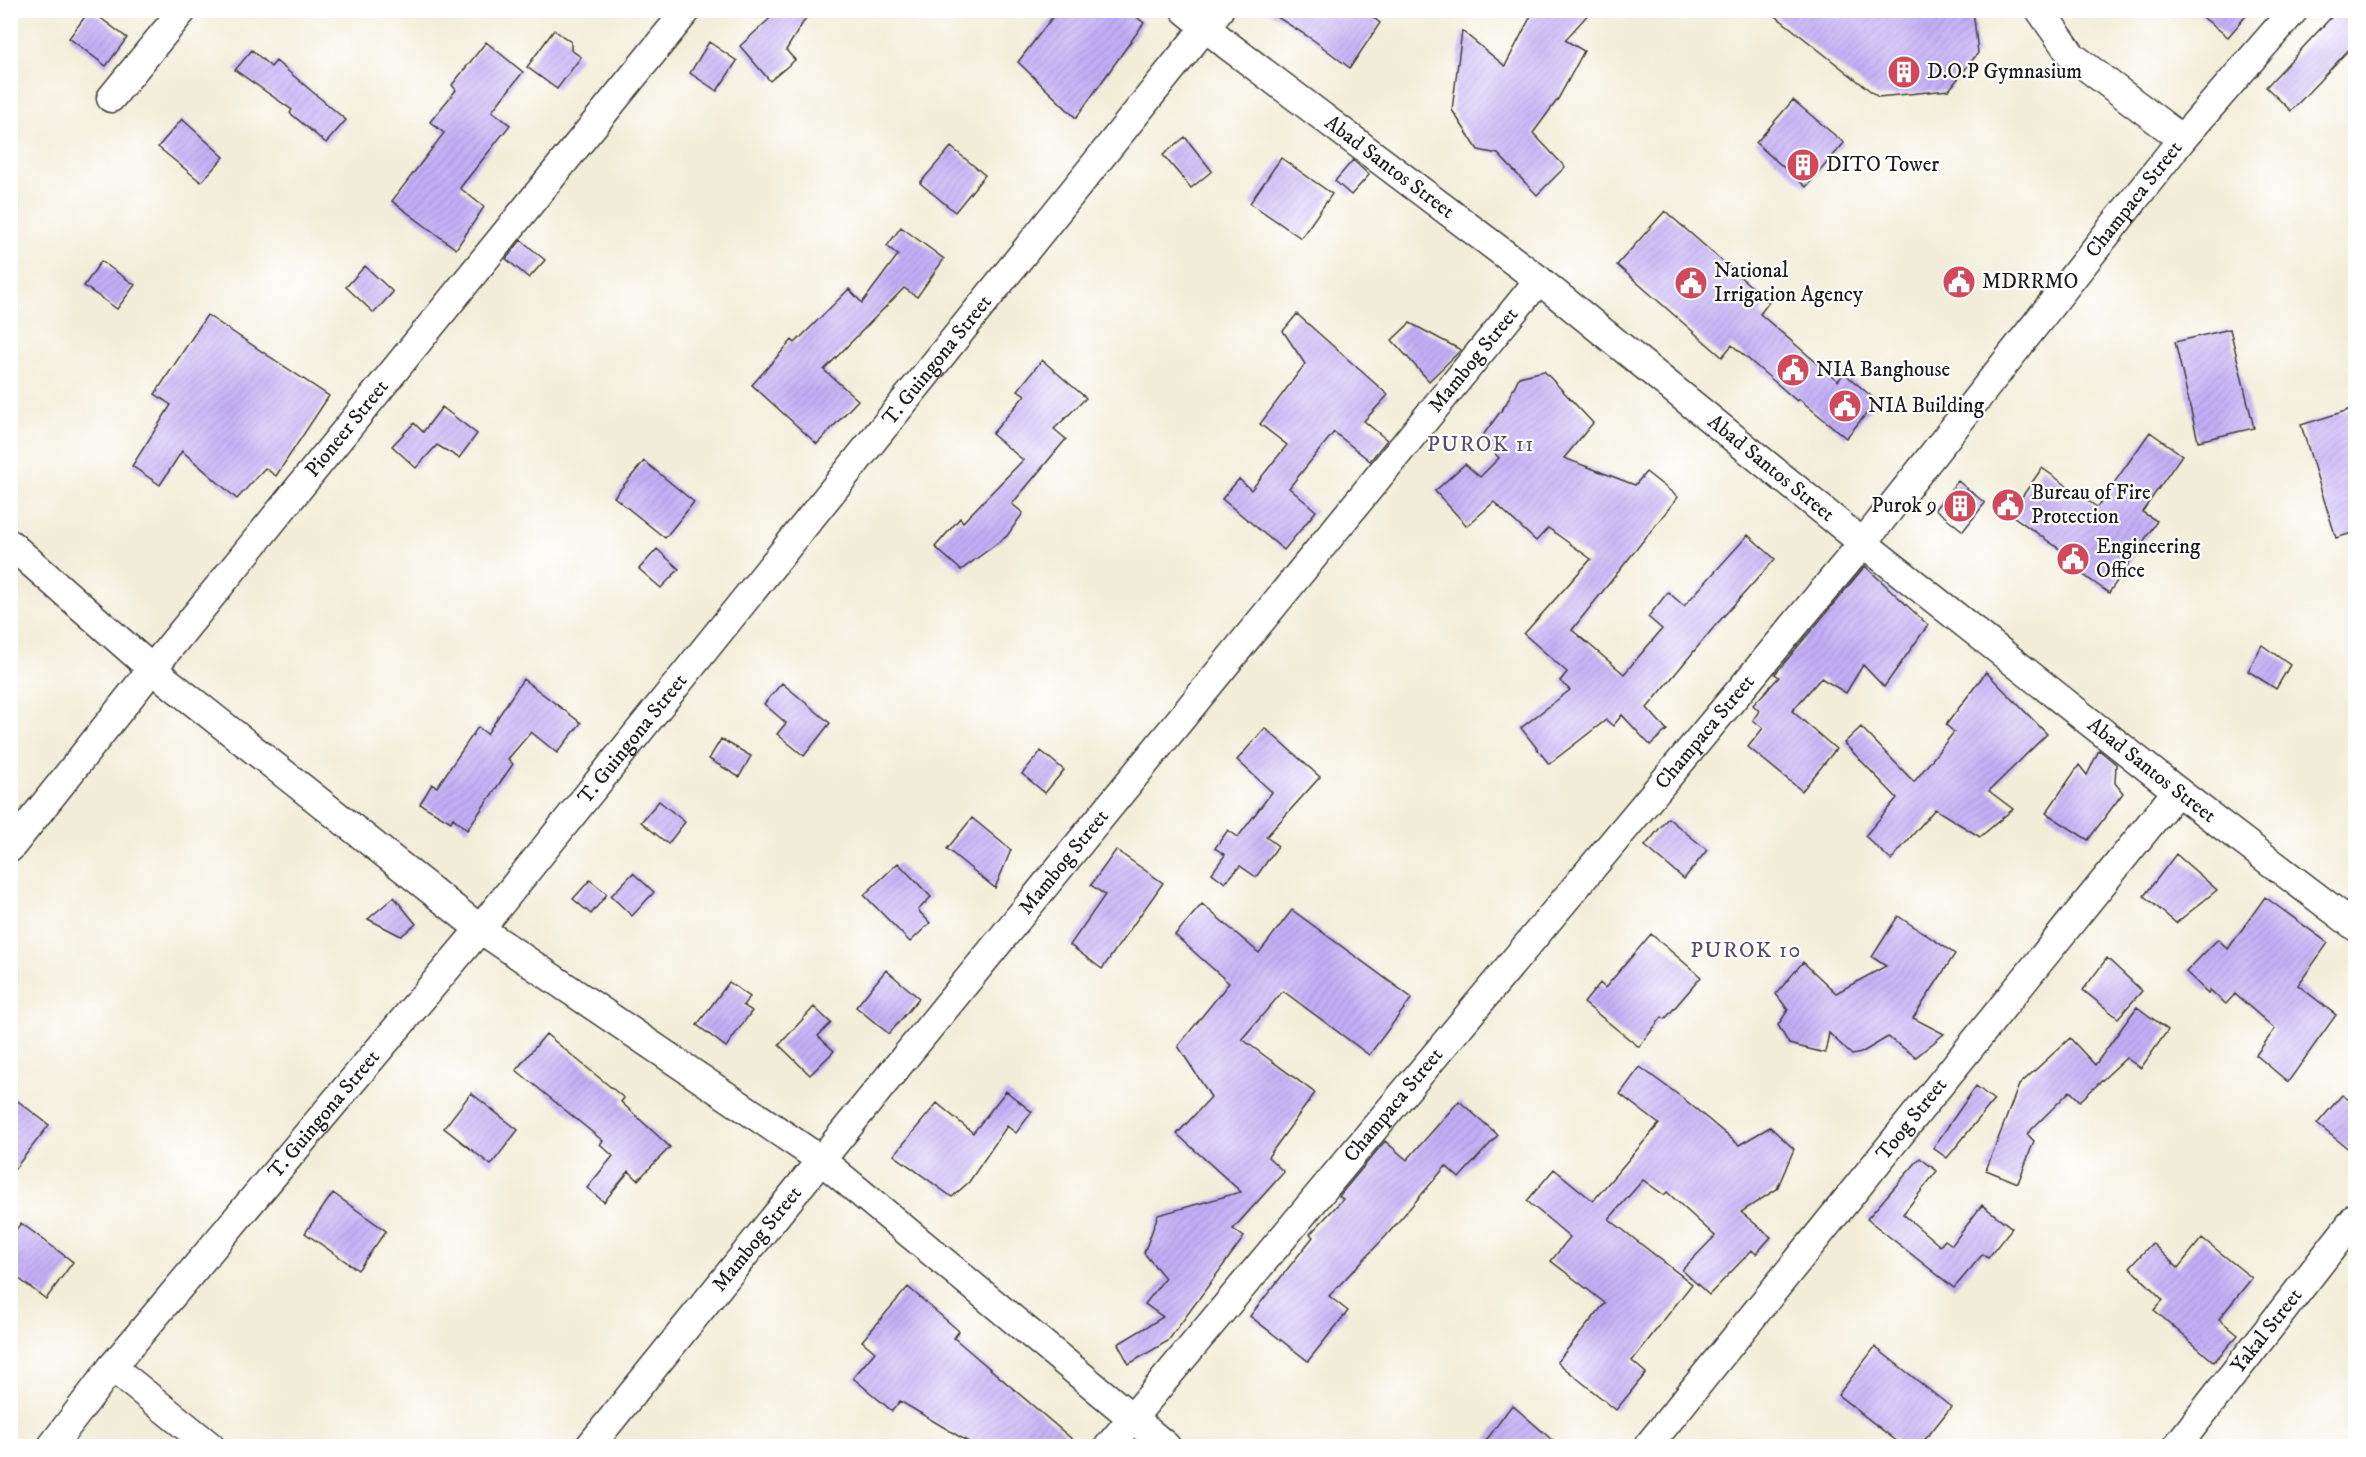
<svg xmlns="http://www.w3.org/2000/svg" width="2366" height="1457" font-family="'IM FELL DW Pica',serif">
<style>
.building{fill:url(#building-hatch)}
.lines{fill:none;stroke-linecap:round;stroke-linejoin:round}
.street-casing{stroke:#3c3b38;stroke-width:31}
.street{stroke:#fff;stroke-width:28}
.labels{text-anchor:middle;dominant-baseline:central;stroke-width:4.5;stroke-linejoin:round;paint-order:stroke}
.poi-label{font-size:21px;fill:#1c1c1c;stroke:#fff;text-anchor:start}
.street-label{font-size:21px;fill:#1c1c1c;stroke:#fff}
.neighbourhood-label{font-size:22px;letter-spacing:1.5px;fill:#564f68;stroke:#fff}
</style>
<defs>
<pattern id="building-hatch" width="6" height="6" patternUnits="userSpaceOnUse" patternTransform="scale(1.5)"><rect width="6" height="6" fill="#c3aef6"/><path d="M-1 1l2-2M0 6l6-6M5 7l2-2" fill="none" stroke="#a795d2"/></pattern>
</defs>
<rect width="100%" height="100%" fill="#fff"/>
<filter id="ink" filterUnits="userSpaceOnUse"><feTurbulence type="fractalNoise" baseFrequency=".0167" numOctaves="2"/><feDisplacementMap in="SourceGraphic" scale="12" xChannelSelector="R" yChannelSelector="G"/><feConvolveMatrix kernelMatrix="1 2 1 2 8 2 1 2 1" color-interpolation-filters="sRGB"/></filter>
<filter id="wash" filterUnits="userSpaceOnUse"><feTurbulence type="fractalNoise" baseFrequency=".008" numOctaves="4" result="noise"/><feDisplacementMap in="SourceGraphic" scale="24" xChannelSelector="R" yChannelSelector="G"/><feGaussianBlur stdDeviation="1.35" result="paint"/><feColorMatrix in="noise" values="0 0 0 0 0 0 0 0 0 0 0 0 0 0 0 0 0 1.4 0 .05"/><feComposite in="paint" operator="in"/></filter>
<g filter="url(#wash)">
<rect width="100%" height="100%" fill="#f2edd8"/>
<g id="blocks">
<!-- building -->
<path class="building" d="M90 10 127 38 106 66 69 38Z
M779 10H811L786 50 795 60 770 81 740 46Z
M1058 10H1128L1144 23 1076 118 1018 62Z
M1266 10H1364L1380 23 1350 68 1312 39Z
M1534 10H1592L1565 40 1584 51 1558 99 1533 133 1565 167 1537 195 1498 154 1478 150 1452 110 1462 31 1505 66Z
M1768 10H1973L1978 53 1949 90 1878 97Z
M2194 10H2251L2228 37Z
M2338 10H2355V43L2291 111 2266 87Z
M554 30 571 42V50L581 57 557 89 527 67Z
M486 42 523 72 492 111 510 125 460 188 484 207 456 249 392 201 444 133 430 122 456 90 452 85Z
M709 42 737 61 717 91 690 73Z
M252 50 271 67 276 61 346 120 326 143 290 113 292 110 235 70Z
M1793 100 1844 143 1806 187 1756 143Z
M182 119 224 157 201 182 158 147Z
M1185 137 1212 171 1191 188 1163 155Z
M951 147 985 175 955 212 920 183Z
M1281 158 1332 194 1301 238 1250 203Z
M1353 160 1369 175 1351 195 1335 181Z
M1665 211 1769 302 1760 314 1838 381 1844 373 1877 401 1846 438 1799 399 1797 401 1732 345 1722 357 1617 265Z
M901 227 944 259 917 297 904 288 824 370 858 400 817 444 752 385 792 340 795 343 849 289 862 303 898 255 887 246Z
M521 240 545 260 529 278 506 259Z
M101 261 135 285 117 309 84 286Z
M365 266 393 292 374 313 346 287Z
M1297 314 1388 395 1364 421 1387 440 1370 461 1334 432 1289 488 1316 511 1284 550 1222 499 1239 479 1251 490 1287 445 1260 424 1305 364 1283 331Z
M207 315 329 396 276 476 265 468 237 499 182 451 160 485 132 466 171 405 155 394Z
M1410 323 1461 350 1429 381 1392 340Z
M2230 329 2254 428 2198 441 2175 342Z
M1042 360 1086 398 1054 429 1066 439 1012 504 1023 513 1007 536 961 570 935 547 960 518 963 522 1023 460 992 434 1025 395 1018 390Z
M1544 371 1593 423 1564 458 1635 485 1646 472 1678 497 1572 630 1624 674 1662 629 1648 617 1668 592 1684 606 1748 535 1775 559 1714 627 1647 708 1667 730 1650 745 1622 715 1613 726 1606 720 1549 764 1521 728 1570 690 1560 681 1567 672 1524 634 1591 559 1548 528 1536 541 1494 502 1467 526 1435 491 1465 464 1480 477 1499 458 1481 438 1506 404 1519 377Z
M442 407 477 434 459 458 437 445 416 468 392 446 414 423 423 432Z
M2355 408V532L2336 538 2301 425Z
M2150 432 2182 455 2142 512 2157 521 2109 593 2068 564 2072 558 2010 514 2042 468 2097 507Z
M644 461 694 502 665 538 614 497Z
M1958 481 1985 503 1963 531 1935 509Z
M657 549 679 569 661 588 639 569Z
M1865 566 1928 625 1884 687 1863 665 1846 693 1821 678 1792 711 1836 749 1802 791 1748 747 1763 728 1753 720 1759 711 1753 705 1779 677 1775 674Z
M2262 645 2290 665 2276 689 2248 671Z
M1986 672 2047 734 1989 791 2013 809 1980 837 1935 809 1891 860 1865 836 1897 798 1844 743 1861 727 1914 782 1954 732 1946 725Z
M523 679 581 723 557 753 531 732 508 759 513 764 467 830 453 818 451 822 420 804 432 784 437 787 478 727 487 734Z
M782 683 830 723 804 756 777 734 786 723 764 704Z
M1265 728 1320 777 1266 837 1278 846 1256 877 1240 866 1225 883 1212 873 1225 855 1215 848 1228 830 1238 837 1272 792 1237 760Z
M721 739 751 756 739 777 709 759Z
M2099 750 2116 764 2115 783 2123 793 2088 840 2046 813 2079 765 2087 775Z
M1041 751 1064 770 1045 793 1022 774Z
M659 801 685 822 668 844 641 822Z
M972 818 1011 850 995 888 947 849Z
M1668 818 1707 850 1684 879 1645 846Z
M1116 850 1163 883 1102 969 1070 945 1105 895 1091 885Z
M2176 854 2217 890 2176 923 2144 896Z
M898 863 931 897 918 910 930 923 910 942 864 895Z
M633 873 654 892 632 916 611 896Z
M590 880 607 894 591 914 573 899Z
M394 897 416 924 401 936 368 919Z
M2265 897 2328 943 2298 985 2336 1015 2288 1082 2256 1055 2275 1029 2235 994 2226 1004 2210 990 2208 993 2186 972 2218 939 2228 949Z
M1202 904 1259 953 1292 910 1412 998 1369 1055 1283 991 1242 1039 1315 1093 1268 1157 1284 1172 1233 1229 1244 1237 1168 1341 1129 1364 1118 1344 1163 1317 1145 1304 1165 1278 1144 1253 1158 1215 1241 1192 1177 1134 1211 1097 1178 1046 1229 983 1175 935Z
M1898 916 1955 954 1913 1018 1944 1034 1916 1057 1888 1037 1861 1053 1852 1055 1829 1033 1825 1053 1789 1044 1778 1025 1788 1010 1776 994 1803 962 1836 993 1886 966 1872 957Z
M1651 934 1701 977 1665 1019 1662 1017 1639 1047 1584 1003 1600 983 1605 988Z
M2107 958 2142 991 2118 1018 2083 990Z
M886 970 919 998 889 1034 856 1007Z
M729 982 750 997 743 1005 752 1011 726 1047 697 1025Z
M814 1007 831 1023 818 1036 834 1051 810 1075 779 1045Z
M2137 1007 2168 1030 2141 1068 2126 1058 2080 1101 2070 1091 2027 1134 2034 1141 2018 1183 1986 1170 2019 1085 2070 1038 2095 1065Z
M546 1034 624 1098 621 1102 670 1147 638 1180 629 1171 604 1202 587 1188 613 1156 600 1144 603 1141 516 1070Z
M1640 1067 1684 1099 1739 1145 1770 1127 1794 1149 1777 1189 1741 1212 1771 1237 1756 1254 1752 1250 1709 1295 1682 1270 1715 1236 1667 1192 1664 1195 1643 1180 1609 1219 1692 1284 1632 1361 1646 1373 1616 1410 1557 1362 1605 1303 1551 1261 1570 1237 1527 1201 1554 1169 1593 1201 1659 1124 1620 1094Z
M1976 1086 1994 1100 1947 1158 1933 1148Z
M1006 1091 1032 1112 1016 1133 1007 1126 969 1182 952 1197 894 1155 937 1103 973 1133Z
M471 1093 518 1130 491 1165 444 1128Z
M10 1095 49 1125 10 1175Z
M2342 1095 2355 1104V1154L2317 1124Z
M1459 1101 1498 1135 1459 1178 1446 1166 1386 1236 1329 1296 1348 1311 1308 1361 1250 1316 1313 1237 1310 1234 1343 1199 1339 1196 1385 1141 1407 1160Z
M1920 1158 1937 1171 1903 1214 1940 1246 1945 1240 1952 1245 1982 1205 2012 1228 1988 1258 1983 1254 1954 1288 1867 1219Z
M333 1193 386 1231 358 1270 305 1233Z
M21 1223 73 1262 46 1299 10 1272V1238Z
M2202 1238 2252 1278 2219 1319 2238 1335 2214 1362 2154 1310 2163 1300 2130 1267 2152 1243 2178 1268Z
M908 1287 959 1331 954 1338 1080 1446H975L900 1401 892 1411 853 1378 875 1352 862 1341Z
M1875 1347 1951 1407 1920 1446H1903L1838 1395Z
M1512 1405 1559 1446H1482Z"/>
</g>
</g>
<g filter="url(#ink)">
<use href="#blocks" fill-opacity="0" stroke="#3c3b38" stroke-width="1.5"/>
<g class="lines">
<!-- street casing -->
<g class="street-casing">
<g id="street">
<path id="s1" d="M1185 10 1226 44 1539 280 1863 543 2177 791 2356 927"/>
<path d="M2040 10 2072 56 2182 139"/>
<path d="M111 98 183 10"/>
<path d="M10 544 152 669 480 929 821 1160 1166 1446"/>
<path id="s2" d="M10 848 152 669 687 10"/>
<path d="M112 1367 210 1446"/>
<path id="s3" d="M52 1446 112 1367 480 929 1219 10"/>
<path id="s4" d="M590 1446 821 1160 1539 280"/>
<path id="s5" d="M1109 1446 1863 543 2182 139 2294 10"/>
<path id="s6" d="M1648 1446 2177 791"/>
<path id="s7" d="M2177 1446 2356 1217"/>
</g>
</g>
<!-- street -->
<use href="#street" class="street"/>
</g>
</g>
<!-- icons -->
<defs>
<g id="building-disc" transform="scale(1.725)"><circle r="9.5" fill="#d1495b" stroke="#fff"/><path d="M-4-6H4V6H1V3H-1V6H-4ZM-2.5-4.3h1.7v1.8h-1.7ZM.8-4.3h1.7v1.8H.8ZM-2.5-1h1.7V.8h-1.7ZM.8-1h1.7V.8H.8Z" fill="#fff"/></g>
<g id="civic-disc" transform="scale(1.725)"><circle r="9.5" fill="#d1495b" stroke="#fff"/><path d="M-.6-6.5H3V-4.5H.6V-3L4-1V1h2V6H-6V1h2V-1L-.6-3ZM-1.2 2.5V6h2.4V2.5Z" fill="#fff"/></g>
</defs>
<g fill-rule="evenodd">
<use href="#building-disc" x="1904" y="72"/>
<use href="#building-disc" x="1803" y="165"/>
<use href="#civic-disc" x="1959" y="282"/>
<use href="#civic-disc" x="1691" y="283"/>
<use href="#civic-disc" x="1793" y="370"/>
<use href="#civic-disc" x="1845" y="406"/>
<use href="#civic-disc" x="2008" y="505"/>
<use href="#building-disc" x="1960" y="506"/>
<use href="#civic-disc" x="2073" y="559"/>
</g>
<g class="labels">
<!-- poi labels -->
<g class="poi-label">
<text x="1927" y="72">D.O.P Gymnasium</text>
<text x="1826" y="165">DITO Tower</text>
<text x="1714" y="271">National<tspan x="1714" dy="24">Irrigation Agency</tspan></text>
<text x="1982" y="282">MDRRMO</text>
<text x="1816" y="370">NIA Banghouse</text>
<text x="1868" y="406">NIA Building</text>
<text x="2031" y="493">Bureau of Fire<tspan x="2031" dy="24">Protection</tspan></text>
<text x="1937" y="506" text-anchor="end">Purok 9</text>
<text x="2096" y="547">Engineering<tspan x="2096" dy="24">Office</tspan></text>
</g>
<!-- street labels -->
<g class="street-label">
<text stroke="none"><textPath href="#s1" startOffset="258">Abad Santos Street</textPath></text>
<text stroke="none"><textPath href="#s5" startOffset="1614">Champaca Street</textPath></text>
<text stroke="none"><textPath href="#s4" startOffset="1400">Mambog Street</textPath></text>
<text stroke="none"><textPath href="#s3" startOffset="1401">T. Guingona Street</textPath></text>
<text stroke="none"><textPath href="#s2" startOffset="538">Pioneer Street</textPath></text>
<text stroke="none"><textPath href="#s1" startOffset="744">Abad Santos Street</textPath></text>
<text stroke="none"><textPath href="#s5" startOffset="930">Champaca Street</textPath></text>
<text stroke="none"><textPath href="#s3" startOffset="915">T. Guingona Street</textPath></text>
<text stroke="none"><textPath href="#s1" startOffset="1230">Abad Santos Street</textPath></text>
<text stroke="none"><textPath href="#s4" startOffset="752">Mambog Street</textPath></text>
<text stroke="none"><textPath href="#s5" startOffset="444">Champaca Street</textPath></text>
<text stroke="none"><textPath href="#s3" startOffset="429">T. Guingona Street</textPath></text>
<text stroke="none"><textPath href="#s6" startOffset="420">Toog Street</textPath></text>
<text stroke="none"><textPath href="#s4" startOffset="266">Mambog Street</textPath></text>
<text stroke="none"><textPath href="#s7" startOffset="146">Yakal Street</textPath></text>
</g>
<!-- neighbourhood labels -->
<g class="neighbourhood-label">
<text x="1481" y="444">PUROK 11</text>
<text x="1746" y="950">PUROK 10</text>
</g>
</g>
<!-- margin -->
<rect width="2366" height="1457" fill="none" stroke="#fff" stroke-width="36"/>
</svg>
